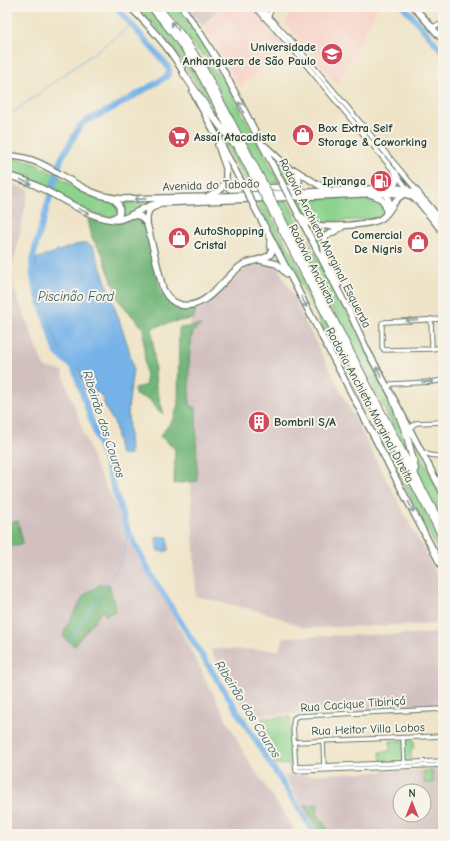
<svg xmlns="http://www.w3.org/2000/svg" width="450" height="841" font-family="'Comic Neue',sans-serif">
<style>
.built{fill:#f7d1c7}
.industrial{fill:#d2bfc0;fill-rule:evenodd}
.green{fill:#8cd38d;stroke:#568860}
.forest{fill:#71b578;stroke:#487956}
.water{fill:#76b2e8;stroke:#4a788e}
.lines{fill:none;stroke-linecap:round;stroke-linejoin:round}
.stream{stroke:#76b2e8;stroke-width:1}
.river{stroke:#76b2e8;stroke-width:6}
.minor-casing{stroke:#687767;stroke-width:5.5}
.tertiary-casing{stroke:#687767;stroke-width:6}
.primary-casing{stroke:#687767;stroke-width:8}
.trunk-casing{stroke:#687767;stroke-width:8}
.motorway-casing{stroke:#687767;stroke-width:8}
.minor{stroke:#fff;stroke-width:3.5}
.tertiary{stroke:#fff;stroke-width:4}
.primary{stroke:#fff;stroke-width:5.5}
.trunk{stroke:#fff;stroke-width:5.5}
.motorway{stroke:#fff;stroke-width:6}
.trunk-bridge-casing{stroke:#687767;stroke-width:8;stroke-linecap:butt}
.motorway-bridge-casing{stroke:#687767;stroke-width:8;stroke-linecap:butt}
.trunk-bridge{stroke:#fff;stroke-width:5.5}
.motorway-bridge{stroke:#fff;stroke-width:6}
.oneway{stroke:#8f9e9a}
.labels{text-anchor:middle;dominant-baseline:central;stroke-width:4;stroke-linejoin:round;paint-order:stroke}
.poi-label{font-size:12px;font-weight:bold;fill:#1f3d34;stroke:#f7f3e8;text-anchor:start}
.street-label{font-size:12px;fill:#1f3d34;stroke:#f7f3e8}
.water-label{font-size:13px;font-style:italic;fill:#355a61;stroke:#f7f3e8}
</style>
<rect width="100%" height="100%" fill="#f7f3e8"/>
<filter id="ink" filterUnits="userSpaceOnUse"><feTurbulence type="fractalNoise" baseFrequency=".025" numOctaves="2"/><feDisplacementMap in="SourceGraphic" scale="8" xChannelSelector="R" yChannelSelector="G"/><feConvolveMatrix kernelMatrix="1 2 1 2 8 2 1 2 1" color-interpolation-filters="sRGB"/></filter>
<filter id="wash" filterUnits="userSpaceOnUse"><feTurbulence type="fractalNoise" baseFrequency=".012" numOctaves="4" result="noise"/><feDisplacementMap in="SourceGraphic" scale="16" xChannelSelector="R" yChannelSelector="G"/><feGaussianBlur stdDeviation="0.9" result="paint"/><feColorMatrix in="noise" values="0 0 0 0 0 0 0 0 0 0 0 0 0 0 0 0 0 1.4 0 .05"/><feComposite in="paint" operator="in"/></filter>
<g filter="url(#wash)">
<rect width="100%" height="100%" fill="#efe4c7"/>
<!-- built -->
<path class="built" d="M224 7H253L286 46 240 87 204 27Z
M293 7H378L337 85 285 23Z"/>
<!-- industrial -->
<path class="industrial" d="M187 7H220L203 26Z
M7 182 29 190 12 269 13 286 44 367 62 371 95 465 245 755 297 834H7Z
M260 264H271L275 266 278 268 288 285 300 312 385 477 443 586V624L304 628 273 615 196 596 191 485 188 328 192 319V311L201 308 247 268Z
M443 633V708L249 716 210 649 279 650 284 637Z
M443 769V834H317L285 776ZM400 791H424V815H400Z"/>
<!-- green -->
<path class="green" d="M138 7H147C179 41 203 82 223 124 210 108 202 91 191 75 176 50 158 28 138 7Z
M164 7H177L197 33 221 70 197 50 179 24Z
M203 60 225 81 279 182 267 183Z
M216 126 231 142 295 260 443 548V560L298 279Z
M271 154 297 180 296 185H287L286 184Z
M13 159C32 156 68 184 86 193 96 198 105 200 115 204L117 205 118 213 112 217C89 217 47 189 25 179 20 176 14 175 8 172L7 171V162Z
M368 196 382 201 384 211 379 217 371 219 318 222 308 220 296 199Z
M287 201 354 326 394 408 403 430 408 452 406 451 277 202Z
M121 203H153L119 218C123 214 124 209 121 203Z
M307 224 335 227 326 234 324 257Z
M404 423 443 498V521L419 475Z
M290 717 292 765 275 764 262 718Z
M414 740V748L411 749V762L381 763 380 752 390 751V741Z
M424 771H432L433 783H424Z"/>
<!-- forest -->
<path class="forest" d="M139 218 145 224 161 293 172 303 179 307 196 309 193 319 173 322 152 328 156 387 164 414 157 410 149 399 135 395V388L146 385 143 328 119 301 102 253 92 238 88 219C105 223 122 225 139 218Z
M201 325 193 331C188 355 188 381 190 405L196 409 197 481 174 484 175 449 160 436 174 418 178 404 179 328Z
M18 521 23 543 7 548V523Z
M101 584 109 585 116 610 106 616 103 610 74 646 63 637 67 625 84 595Z
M318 804 317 813 330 834H320L304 805Z"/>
<!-- water -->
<path class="water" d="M86 243 93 247 107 285 128 346 133 368 128 410 130 454 127 455 121 454 119 451 115 424 107 411 101 395 95 391 86 390 79 370 60 352 37 285 35 270 36 259 75 245Z
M158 536 168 537V551H158L157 549 156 538Z"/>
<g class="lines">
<!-- stream -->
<path class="stream" d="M7 117 132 25
M73 636 120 563 124 553 128 531"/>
<!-- river -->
<path class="river" d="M116 7 166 64 169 69V73L166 77 117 106 84 122 80 126 61 159 46 210 36 245 32 263 34 283 57 353 74 368 128 531 151 575 315 834
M404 7 443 52"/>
</g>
</g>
<g filter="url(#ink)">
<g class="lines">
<!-- minor casing -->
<g class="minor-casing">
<path id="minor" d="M268 17 273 7
M431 27 443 24
M431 319 432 349
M443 319 385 322 382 323V347L384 350 432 349 443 347
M389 388 391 384 432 382 443 380
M411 431 412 426 416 423 443 422
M421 451C429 456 434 456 443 456
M443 709 298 716 294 718 293 725 296 771 443 765
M403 738 404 764
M323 741 324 767
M294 742 443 736
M296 767 443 761"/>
</g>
<!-- tertiary casing -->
<g class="tertiary-casing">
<path id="tertiary" d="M255 7 293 49 394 171 409 191
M260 7 296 46 420 194"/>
</g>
<!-- primary casing -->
<g class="primary-casing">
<path id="primary" d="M414 7 443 40
M7 156C39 155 64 180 92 192 101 196 112 198 122 199L207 197 391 188C420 187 427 204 443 224
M7 176C35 180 64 203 91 214 99 217 108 220 117 220 132 218 143 205 160 203L384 193 405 194 411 196 418 201 443 232
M391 188 396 182V173
M112 219 119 215C121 208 119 203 113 199"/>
</g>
<!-- trunk casing -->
<g class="trunk-casing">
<path id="trunk" d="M130 7C152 28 172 50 186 77
M182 7 201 34 221 66 282 183
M193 92 243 185
M218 145 226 168V184L230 189 292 187 297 186 299 181 297 176 265 146
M295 170 317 184 331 191
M378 189C386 194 390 199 390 208
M366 193C378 196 387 199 386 214
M207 197 220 190 226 181
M292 202 351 315 367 350 398 407 443 493
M160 203 149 210 147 216V224L163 289C167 297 173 303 181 305 207 310 223 278 241 266 250 260 261 261 270 255L272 251 270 243
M254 206 443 569
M132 215 140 216 147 224
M302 217C304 219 306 222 309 223 319 229 374 225 382 218 392 211 393 198 405 194
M260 260 277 264 287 274
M338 285C333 272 318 248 326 236L342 227"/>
</g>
<!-- motorway casing -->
<g class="motorway-casing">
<path id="motorway" d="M151 7C166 24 180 41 192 60 217 100 234 143 257 183
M158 7 184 38 201 64 263 182
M184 74 212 115 233 143
M274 204 393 434 443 528
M269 205 388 435 443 538
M393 399 407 436 415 469"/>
</g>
<!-- minor -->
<use href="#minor" class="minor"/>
<!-- tertiary -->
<use href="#tertiary" class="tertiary"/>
<!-- primary -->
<use href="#primary" class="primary"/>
<!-- trunk -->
<use href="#trunk" class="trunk"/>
<!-- motorway -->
<use href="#motorway" class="motorway"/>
<!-- trunk-bridge casing -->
<g class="trunk-bridge-casing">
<path id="trunk-bridge" d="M282 183 292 202
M243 185 254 206"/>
</g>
<!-- motorway-bridge casing -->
<g class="motorway-bridge-casing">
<path id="motorway-bridge" d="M263 182 274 204
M257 183 269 205"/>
</g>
<!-- trunk-bridge -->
<use href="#trunk-bridge" class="trunk-bridge"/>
<!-- motorway-bridge -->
<use href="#motorway-bridge" class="motorway-bridge"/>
</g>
<!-- one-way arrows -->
<defs><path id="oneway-shaft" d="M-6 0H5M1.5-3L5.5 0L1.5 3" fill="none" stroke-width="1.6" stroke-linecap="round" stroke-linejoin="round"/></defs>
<g class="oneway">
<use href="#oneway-shaft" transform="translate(175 26) rotate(-128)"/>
<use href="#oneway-shaft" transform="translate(241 107) rotate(-117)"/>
<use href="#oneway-shaft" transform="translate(26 182) rotate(24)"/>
<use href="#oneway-shaft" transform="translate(140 199) rotate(179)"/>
<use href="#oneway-shaft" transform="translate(84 211) rotate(23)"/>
<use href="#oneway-shaft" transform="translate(304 302) rotate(62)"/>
<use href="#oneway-shaft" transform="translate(412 320) rotate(177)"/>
<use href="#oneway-shaft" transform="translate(379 372) rotate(-118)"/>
<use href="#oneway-shaft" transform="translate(428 382) rotate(-4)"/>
<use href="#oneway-shaft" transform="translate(411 507) rotate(63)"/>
</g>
</g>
<!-- icons -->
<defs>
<g id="university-disc" transform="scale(1.15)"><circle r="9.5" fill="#d1495b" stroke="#f7f3e8"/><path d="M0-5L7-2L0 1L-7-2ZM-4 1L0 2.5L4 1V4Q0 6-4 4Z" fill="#fff"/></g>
<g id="shop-disc" transform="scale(1.15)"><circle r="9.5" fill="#d1495b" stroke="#f7f3e8"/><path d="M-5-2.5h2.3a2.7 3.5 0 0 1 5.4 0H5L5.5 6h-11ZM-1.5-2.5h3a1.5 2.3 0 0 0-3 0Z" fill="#fff"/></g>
<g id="supermarket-disc" transform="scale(1.15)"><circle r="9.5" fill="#d1495b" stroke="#f7f3e8"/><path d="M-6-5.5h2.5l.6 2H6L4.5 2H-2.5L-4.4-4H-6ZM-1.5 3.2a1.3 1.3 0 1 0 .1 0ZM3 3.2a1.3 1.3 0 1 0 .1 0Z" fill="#fff"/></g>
<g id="fuel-disc" transform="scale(1.15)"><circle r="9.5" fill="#d1495b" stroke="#f7f3e8"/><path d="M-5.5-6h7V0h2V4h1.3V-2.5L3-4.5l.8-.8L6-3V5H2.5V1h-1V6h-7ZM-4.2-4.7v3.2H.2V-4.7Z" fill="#fff"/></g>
<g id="building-disc" transform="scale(1.15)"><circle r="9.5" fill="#d1495b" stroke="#f7f3e8"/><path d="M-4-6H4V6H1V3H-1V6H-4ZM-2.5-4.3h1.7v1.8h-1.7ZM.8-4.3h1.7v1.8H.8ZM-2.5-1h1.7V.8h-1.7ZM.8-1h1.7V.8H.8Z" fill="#fff"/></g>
</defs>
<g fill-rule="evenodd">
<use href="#university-disc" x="332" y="54"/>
<use href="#shop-disc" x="303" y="135"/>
<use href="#supermarket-disc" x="179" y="137"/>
<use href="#fuel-disc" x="381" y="181"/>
<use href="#shop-disc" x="179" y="238"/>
<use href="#shop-disc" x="418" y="242"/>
<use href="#building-disc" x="259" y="422"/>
</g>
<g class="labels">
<!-- poi labels -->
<g class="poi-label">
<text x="316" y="47" text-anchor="end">Universidade<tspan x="316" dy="14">Anhanguera de São Paulo</tspan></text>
<text x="318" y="128">Box Extra Self<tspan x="318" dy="14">Storage &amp; Coworking</tspan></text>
<text x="194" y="137">Assaí Atacadista</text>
<text x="366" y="181" text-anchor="end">Ipiranga</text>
<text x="194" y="231">AutoShopping<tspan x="194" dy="14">Cristal</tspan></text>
<text x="402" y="235" text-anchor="end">Comercial<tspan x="402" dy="14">De Nigris</tspan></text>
<text x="274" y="422">Bombril S/A</text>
</g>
<!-- street labels -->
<g class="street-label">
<text transform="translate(211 185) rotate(-2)">Avenida do Taboão</text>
<text transform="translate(325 243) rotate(63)">Rodovia Anchieta Marginal Esquerda</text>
<text transform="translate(312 264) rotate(63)">Rodovia Anchieta</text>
<text transform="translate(370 405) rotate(62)">Rodovia Anchieta Marginal Direita</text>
<text transform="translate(353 704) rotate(-4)">Rua Cacique Tibiriçá</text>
<text transform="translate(368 729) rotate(-2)">Rua Heitor Villa Lobos</text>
</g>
<!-- water labels -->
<g class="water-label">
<text x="76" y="296">Piscinão Ford</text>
<text transform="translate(104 424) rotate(72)">Ribeirão dos Couros</text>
<text transform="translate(248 709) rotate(58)">Ribeirão dos Couros</text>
</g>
</g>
<!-- margin -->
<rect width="450" height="841" fill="none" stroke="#f7f3e8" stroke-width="24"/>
<!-- north arrow -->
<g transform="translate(412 803)"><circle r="19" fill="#f7f3e8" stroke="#a1aaa0"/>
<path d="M0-3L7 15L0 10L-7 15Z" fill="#d1495b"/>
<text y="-6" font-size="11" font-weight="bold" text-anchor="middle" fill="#1f3d34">N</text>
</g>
</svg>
